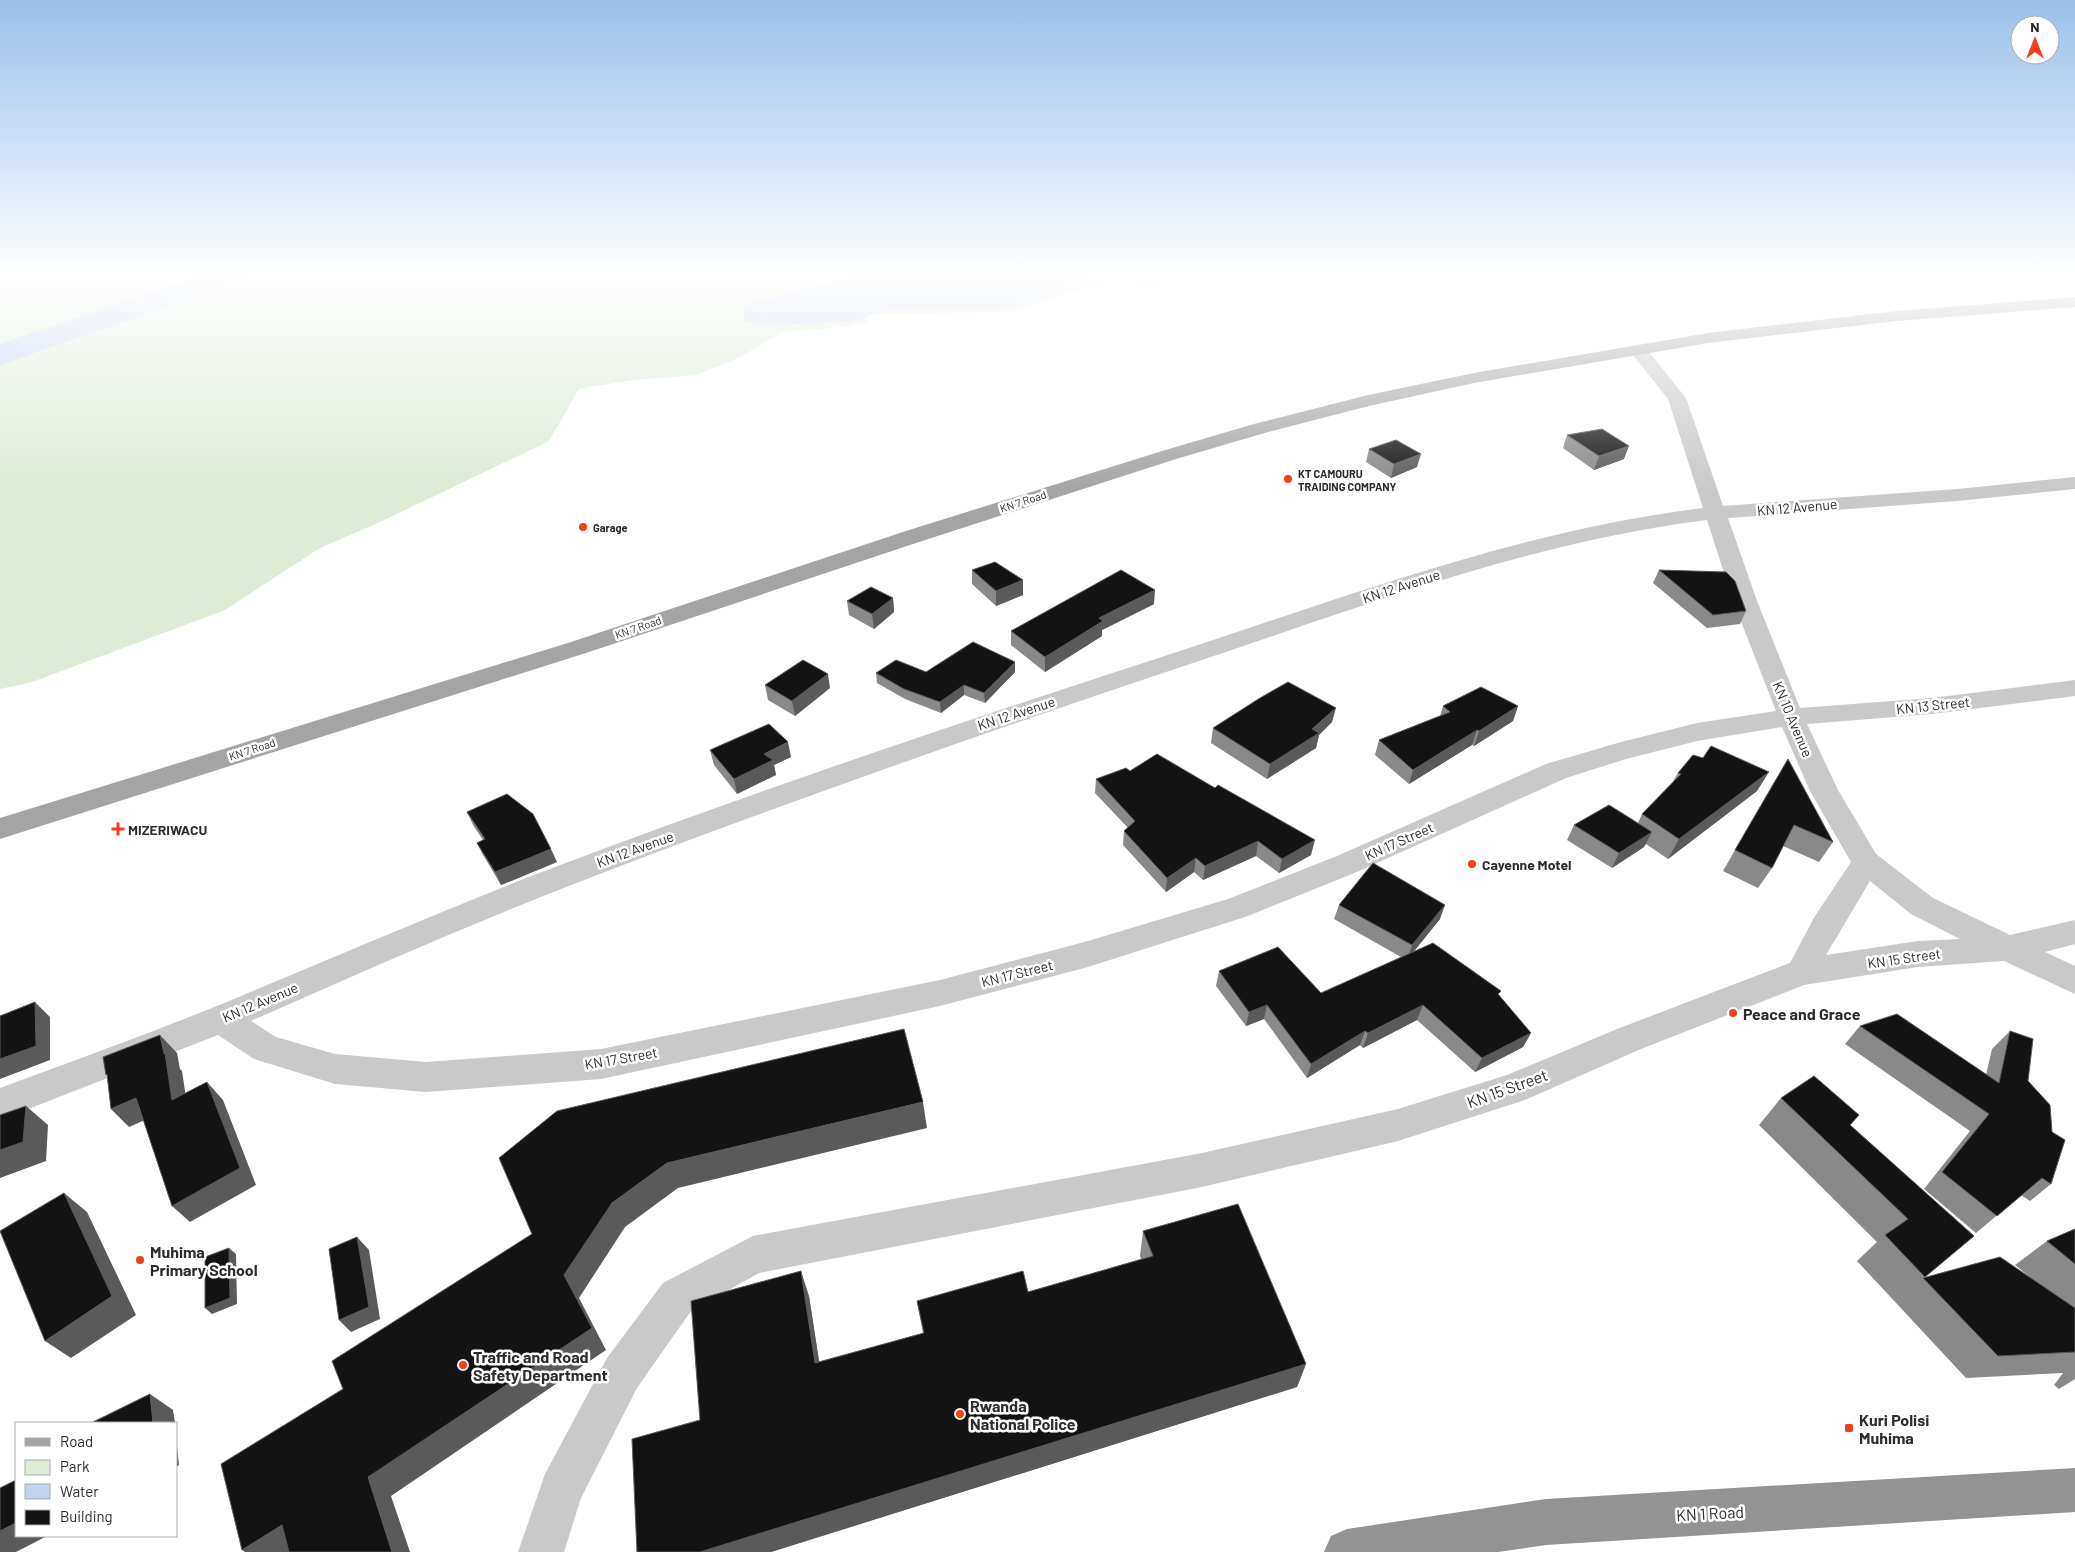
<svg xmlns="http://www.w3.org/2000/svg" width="2075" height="1552" font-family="Barlow,sans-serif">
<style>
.green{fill:#ddebd7}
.water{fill:#c1d2ee}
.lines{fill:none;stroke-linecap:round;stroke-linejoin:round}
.river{fill:#c1d2ee;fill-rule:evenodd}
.minor{fill:#c9c9c9;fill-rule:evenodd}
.major{fill:#a4a4a4;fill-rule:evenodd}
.highway{fill:#939393;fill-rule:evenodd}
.wall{fill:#898989}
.shaded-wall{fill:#5a5a5a}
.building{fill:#131313;stroke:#5a5a5a}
.poi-dot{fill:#f53e1c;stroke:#fff;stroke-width:2}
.labels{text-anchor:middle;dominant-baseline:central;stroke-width:5;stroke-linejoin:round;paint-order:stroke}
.far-poi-label{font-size:11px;font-weight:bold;fill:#2c2c2c;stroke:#fff;text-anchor:start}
.far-street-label{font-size:11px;fill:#2c2c2c;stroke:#fff}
.street-label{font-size:14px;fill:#2c2c2c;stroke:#fff}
.poi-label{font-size:14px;font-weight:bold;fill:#2c2c2c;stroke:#fff;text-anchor:start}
.near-poi-label{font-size:16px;font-weight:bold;fill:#2c2c2c;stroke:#fff;text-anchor:start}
.near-street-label{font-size:16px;fill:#2c2c2c;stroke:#fff}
</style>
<rect width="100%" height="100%" fill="#fff"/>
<!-- green -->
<path class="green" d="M0 273H1168L1170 277 1159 283 1143 285 1117 277 1024 308 1003 312 870 314 867 322 843 327 782 332 740 357 697 375 633 380 579 389 549 441 378 523 320 548 225 610 32 682 0 689Z
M1918 273H2024C2003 287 1943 281 1918 273Z"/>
<!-- water -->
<path class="water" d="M872 273H1097L1056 293 1007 308 887 309 851 322 764 325 743 322 744 311 762 299Z"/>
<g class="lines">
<!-- river -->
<path class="river" d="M207 273H250L246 279 0 365V344Z"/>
<!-- minor -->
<path class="minor" d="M1638 345 1644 346 1686 398 1723 506 1957 489 2075 477V489L1957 501 1728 518 1757 601 1800 708 1932 698 2075 680V696L1932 714 1807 724 1838 790 1876 854 1933 898 2010 935 2075 920V944L2045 952 2075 966V994L2004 961 1918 967 1804 985 1641 1049 1525 1100 1398 1141 1202 1187 759 1273 691 1311 637 1388 581 1498 564 1552H518L545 1474 607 1358 663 1283 753 1236 1202 1153 1398 1109 1507 1075 1617 1029 1790 963 1815 916 1851 862 1810 791 1782 727 1697 741 1626 759 1566 778 1357 872 1248 916 1088 967 940 1006 601 1079 426 1092 335 1084 254 1059 218 1035 0 1120V1088C71 1062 142 1036 212 1008 326 961 440 911 555 867 761 789 970 719 1180 651 1351 595 1523 530 1703 508L1668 399 1629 350 1632 346ZM1707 520 1733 601 1776 711 1697 723 1621 742 1546 764 1337 856 1228 899 1088 941 940 980 601 1049 426 1062 335 1054 276 1037 251 1021C360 973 468 925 579 882 782 804 986 732 1193 663 1361 607 1529 542 1707 520ZM1870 881 1911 914 1960 939 1918 941 1826 955Z"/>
<!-- major -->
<path class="major" d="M2075 297V307L1897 321 1708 343 1474 383 1369 406 1268 432 1176 459 922 541 589 652 0 839V818L571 642 906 531 1162 451 1254 424 1368 395 1474 373 1708 333 1897 311Z"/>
<!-- highway -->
<path class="highway" d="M2075 1468V1512L1546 1545 1498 1552H1324L1331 1536 1347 1529 1546 1499Z"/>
</g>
<!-- wall -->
<path class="wall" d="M1567 435 1624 459 1594 470 1563 448Z
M1369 449 1417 467 1391 478 1366 462Z
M972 570 1023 595 996 606 972 584Z
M1659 570 1746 611 1740 624 1707 628 1653 583Z
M893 598 894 612 874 629 849 615 847 601Z
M1154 604 1102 630V636L1045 672 1011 645V631Z
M1015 672 985 703 964 695 941 713 905 699 877 683 876 673Z
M765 685 830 688 795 716 768 700Z
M1443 706H1518L1513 721 1474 746 1472 745 1409 784 1375 755 1379 740 1440 716Z
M1332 722 1319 735 1316 748 1267 779 1211 743 1213 728Z
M710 750 791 757 774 765 776 775 737 794 714 765Z
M1130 771 1311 855 1279 873 1256 856 1203 880 1194 872 1166 892 1123 845 1124 831 1128 828 1095 793 1096 779Z
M1678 773 1757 791 1668 859 1646 844 1644 847 1612 868 1567 840 1574 825 1638 823 1642 814 1672 783Z
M1776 779 1833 842 1819 862 1783 846 1772 868 1758 888 1723 871Z
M467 812 557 862 501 885 483 855 477 843 483 840 473 825Z
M1339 905 1440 919 1414 951 1499 996 1531 1033 1523 1047 1475 1072 1417 1020 1363 1048 1360 1045 1307 1078 1264 1019 1246 1026 1216 986 1219 971 1321 993 1401 957 1334 919Z
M1860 1026 1986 1075 1992 1049 2010 1031 2028 1081 2051 1184 2030 1201 2021 1195 1976 1233 1924 1189 1970 1131 1845 1044Z
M1781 1098 1850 1125 1974 1236 1923 1278H2031L2015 1265 2047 1241 2075 1229V1379L2059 1389 2054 1385 2063 1373 1966 1378 1857 1261 1877 1242 1759 1125Z
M1143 1231 1306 1364 1297 1387 771 1552H637L700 1420 809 1296 819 1362 923 1333 917 1301 1028 1292 1141 1259 1140 1256Z"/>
<!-- shaded-wall -->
<path class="shaded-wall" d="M1629 446 1624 459 1594 470 1599 456Z
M1421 454 1417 467 1391 478 1394 464Z
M1023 580V595L996 606V591Z
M1155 590 1154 604 1102 630V636L1045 672V657L1099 618Z
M893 598 894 612 874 629 872 614Z
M1015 662V672L985 703 984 693Z
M828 674 830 688 795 716 792 701Z
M964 685V695L941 713 940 702Z
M1518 706 1513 721 1474 746 1479 731Z
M1336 708 1332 722 1319 735 1316 748 1267 779 1270 764 1312 729Z
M1477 730 1472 745 1409 784 1413 770Z
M788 742 791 757 774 765 776 775 737 794 734 779 764 754Z
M1769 772 1757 791 1668 859 1679 839Z
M1652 832 1644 847 1612 868 1619 853Z
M1315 840 1311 855 1279 873 1282 859Z
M1258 841 1256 856 1203 880 1205 866Z
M551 849 557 862 501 885 495 872Z
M1196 858 1194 872 1166 892 1167 878Z
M1445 905 1440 919 1407 960 1412 945Z
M35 1002 50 1017V1060L0 1079V1059Z
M1267 1005 1264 1019 1246 1026 1249 1012Z
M1423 1005 1417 1020 1363 1048 1368 1033Z
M1365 1031 1360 1045 1307 1078 1311 1064Z
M1531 1033 1523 1047 1475 1072 1482 1058Z
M160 1035 177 1053 180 1069 182 1071 189 1118 172 1100Z
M207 1082 223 1100 256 1185 190 1222 172 1206Z
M136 1098 154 1116 129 1127 111 1109Z
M923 1102 927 1128 678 1188 625 1227 579 1298 606 1350 391 1496 410 1552H392L368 1477 612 1203 667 1163Z
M26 1106 48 1125 46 1161 0 1178V1150Z
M64 1193 87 1212 136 1315 71 1358 45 1341Z
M357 1237 369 1250 380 1319 351 1332 339 1320Z
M229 1248 236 1254 237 1304 212 1314 205 1308Z
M801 1271 809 1296 823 1386 815 1363Z
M1306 1364 1297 1387 771 1552H700Z
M150 1394 173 1410 175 1423H153Z
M176 1437 179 1465 176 1467Z
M16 1523V1536H47L16 1552H0V1531Z
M282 1525 295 1552H245L242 1550Z"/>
<!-- building -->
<path class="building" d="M1602 429 1629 446 1599 456 1567 435Z
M1396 440 1421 454 1394 464 1369 449Z
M995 562 1023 580 996 591 972 570Z
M1121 570 1155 590 1099 618 1103 621 1045 657 1011 631Z
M1659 570 1726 572 1735 581 1746 611 1713 615Z
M871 587 893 598 872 614 847 601Z
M973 642 1015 662 984 693 964 685 940 702 904 689 876 673 896 660 926 672Z
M803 660 828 674 792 701 765 685Z
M1288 682 1336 708 1312 729 1319 733 1270 764 1213 728 1260 698Z
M1481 687 1518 706 1479 731 1477 730 1413 770 1379 740 1450 712 1443 706Z
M769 724 788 742 764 754 773 760 734 779 710 750Z
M1711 746 1769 772 1679 839 1642 814 1681 774 1678 773 1693 755 1703 758Z
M1157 754 1215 788 1218 785 1315 840 1282 859 1258 841 1205 866 1196 858 1167 878 1124 831 1135 821 1096 779 1126 768 1130 771Z
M1788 759 1833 842 1794 825 1772 868 1735 850Z
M507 794 533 814 551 849 495 872 477 843 485 839 467 812Z
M1609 805 1652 832 1619 853 1574 825Z
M1373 863 1445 905 1412 945 1339 905Z
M1433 943 1501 991 1498 994 1531 1033 1482 1058 1423 1005 1368 1033 1365 1031 1311 1064 1267 1005 1249 1012 1219 971 1278 947 1321 993Z
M35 1002 36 1046 0 1059V1016Z
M1897 1014 1999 1083 2010 1031 2033 1039 2028 1081 2050 1105 2052 1132 2065 1140 2051 1184 2042 1178 1997 1216 1942 1172 1989 1114 1860 1026Z
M904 1029 923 1102 667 1163 612 1203 564 1275 592 1328 368 1477 392 1552H289L282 1525 242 1550 221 1464 343 1389 332 1361 532 1234 499 1158 557 1111Z
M160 1035 164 1054 165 1053 172 1100 207 1082 240 1168 172 1206 136 1098 111 1109 107 1074 106 1075 103 1057Z
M1814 1076 1859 1115 1850 1125 1974 1236 1925 1277 1885 1235 1908 1219 1781 1098Z
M26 1106 23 1142 0 1150V1115Z
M64 1193 112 1296 45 1341 0 1231Z
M1238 1204 1306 1364 700 1552H637L632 1439 700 1420 691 1301 801 1271 815 1363 924 1333 917 1301 1023 1271 1028 1292 1153 1256 1143 1231Z
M2075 1229V1264L2047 1241Z
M357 1237 369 1307 339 1320 329 1249Z
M229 1248 230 1298 205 1308V1257Z
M2000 1257 2075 1308V1352L1998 1356 1923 1278Z
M150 1394 153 1423H91Z
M16 1480V1523L0 1531V1488Z"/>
<!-- sky -->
<linearGradient id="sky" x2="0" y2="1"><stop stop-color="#98c0ea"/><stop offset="0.56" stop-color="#fff"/><stop offset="1" stop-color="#fff" stop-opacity="0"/></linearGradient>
<rect width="2075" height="490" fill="url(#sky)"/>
<!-- markers -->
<g class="poi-dot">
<circle cx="1288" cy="479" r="5"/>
<circle cx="583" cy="527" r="5"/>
<path d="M115.5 821.5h5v5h5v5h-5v5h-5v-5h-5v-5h5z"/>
<circle cx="1472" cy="864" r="5"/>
<circle cx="1733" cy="1013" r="5"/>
<circle cx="140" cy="1260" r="5"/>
<circle cx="463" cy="1365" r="5"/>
<circle cx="960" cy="1414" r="5"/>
<rect x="1844" y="1423" width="10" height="10" rx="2.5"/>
</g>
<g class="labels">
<!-- far-poi labels -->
<g class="far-poi-label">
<text x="1298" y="473">KT CAMOURU<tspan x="1298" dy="13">TRAIDING COMPANY</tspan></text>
<text x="593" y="527">Garage</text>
</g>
<!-- far-street labels -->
<g class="far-street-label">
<text transform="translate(1023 501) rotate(-18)">KN 7 Road</text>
<text transform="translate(638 627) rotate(-19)">KN 7 Road</text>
<text transform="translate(252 749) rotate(-18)">KN 7 Road</text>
</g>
<!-- street labels -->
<g class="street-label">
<text transform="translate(1797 507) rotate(-5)">KN 12 Avenue</text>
<text transform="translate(1401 586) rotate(-18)">KN 12 Avenue</text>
<text transform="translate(1933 705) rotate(-6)">KN 13 Street</text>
<text transform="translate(1016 713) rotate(-18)">KN 12 Avenue</text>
<text transform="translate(1793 719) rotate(67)">KN 10 Avenue</text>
<text transform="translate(1399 841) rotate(-24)">KN 17 Street</text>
<text transform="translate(635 849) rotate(-20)">KN 12 Avenue</text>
<text transform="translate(1904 958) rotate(-8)">KN 15 Street</text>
<text transform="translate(1017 973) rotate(-14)">KN 17 Street</text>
<text transform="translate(260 1002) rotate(-23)">KN 12 Avenue</text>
<text transform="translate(621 1058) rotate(-10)">KN 17 Street</text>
</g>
<!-- poi labels -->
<g class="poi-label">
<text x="128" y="829">MIZERIWACU</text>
<text x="1482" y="864">Cayenne Motel</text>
</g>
<!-- near-poi labels -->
<g class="near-poi-label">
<text x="1743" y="1013">Peace and Grace</text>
<text x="150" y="1251">Muhima<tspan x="150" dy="18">Primary School</tspan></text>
<text x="473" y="1356">Traffic and Road<tspan x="473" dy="18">Safety Department</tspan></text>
<text x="970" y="1405">Rwanda<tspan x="970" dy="18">National Police</tspan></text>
<text x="1859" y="1419">Kuri Polisi<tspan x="1859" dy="18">Muhima</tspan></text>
</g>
<!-- near-street labels -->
<g class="near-street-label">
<text transform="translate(1507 1088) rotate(-20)">KN 15 Street</text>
<text transform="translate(1710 1513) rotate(-3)">KN 1 Road</text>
</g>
</g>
<!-- legend -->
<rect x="15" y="1422" width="162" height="115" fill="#ffffff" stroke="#ababab"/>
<rect x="25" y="1438" width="25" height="8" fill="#a4a4a4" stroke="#ababab"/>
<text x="60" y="1447" font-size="15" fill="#2c2c2c">Road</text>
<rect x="25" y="1460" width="25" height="15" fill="#ddebd7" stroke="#ababab"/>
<text x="60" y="1472" font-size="15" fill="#2c2c2c">Park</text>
<rect x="25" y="1484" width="25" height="15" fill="#c1d2ee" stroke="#ababab"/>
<text x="60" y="1497" font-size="15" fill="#2c2c2c">Water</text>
<rect x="25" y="1510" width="25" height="15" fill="#131313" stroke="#ababab"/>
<text x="60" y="1522" font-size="15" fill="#2c2c2c">Building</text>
<!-- north arrow -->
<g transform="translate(2035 40)"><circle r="24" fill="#ffffff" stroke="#ababab"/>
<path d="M0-4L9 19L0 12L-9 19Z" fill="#f53e1c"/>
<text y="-8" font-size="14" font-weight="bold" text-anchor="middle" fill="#2c2c2c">N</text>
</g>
</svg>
